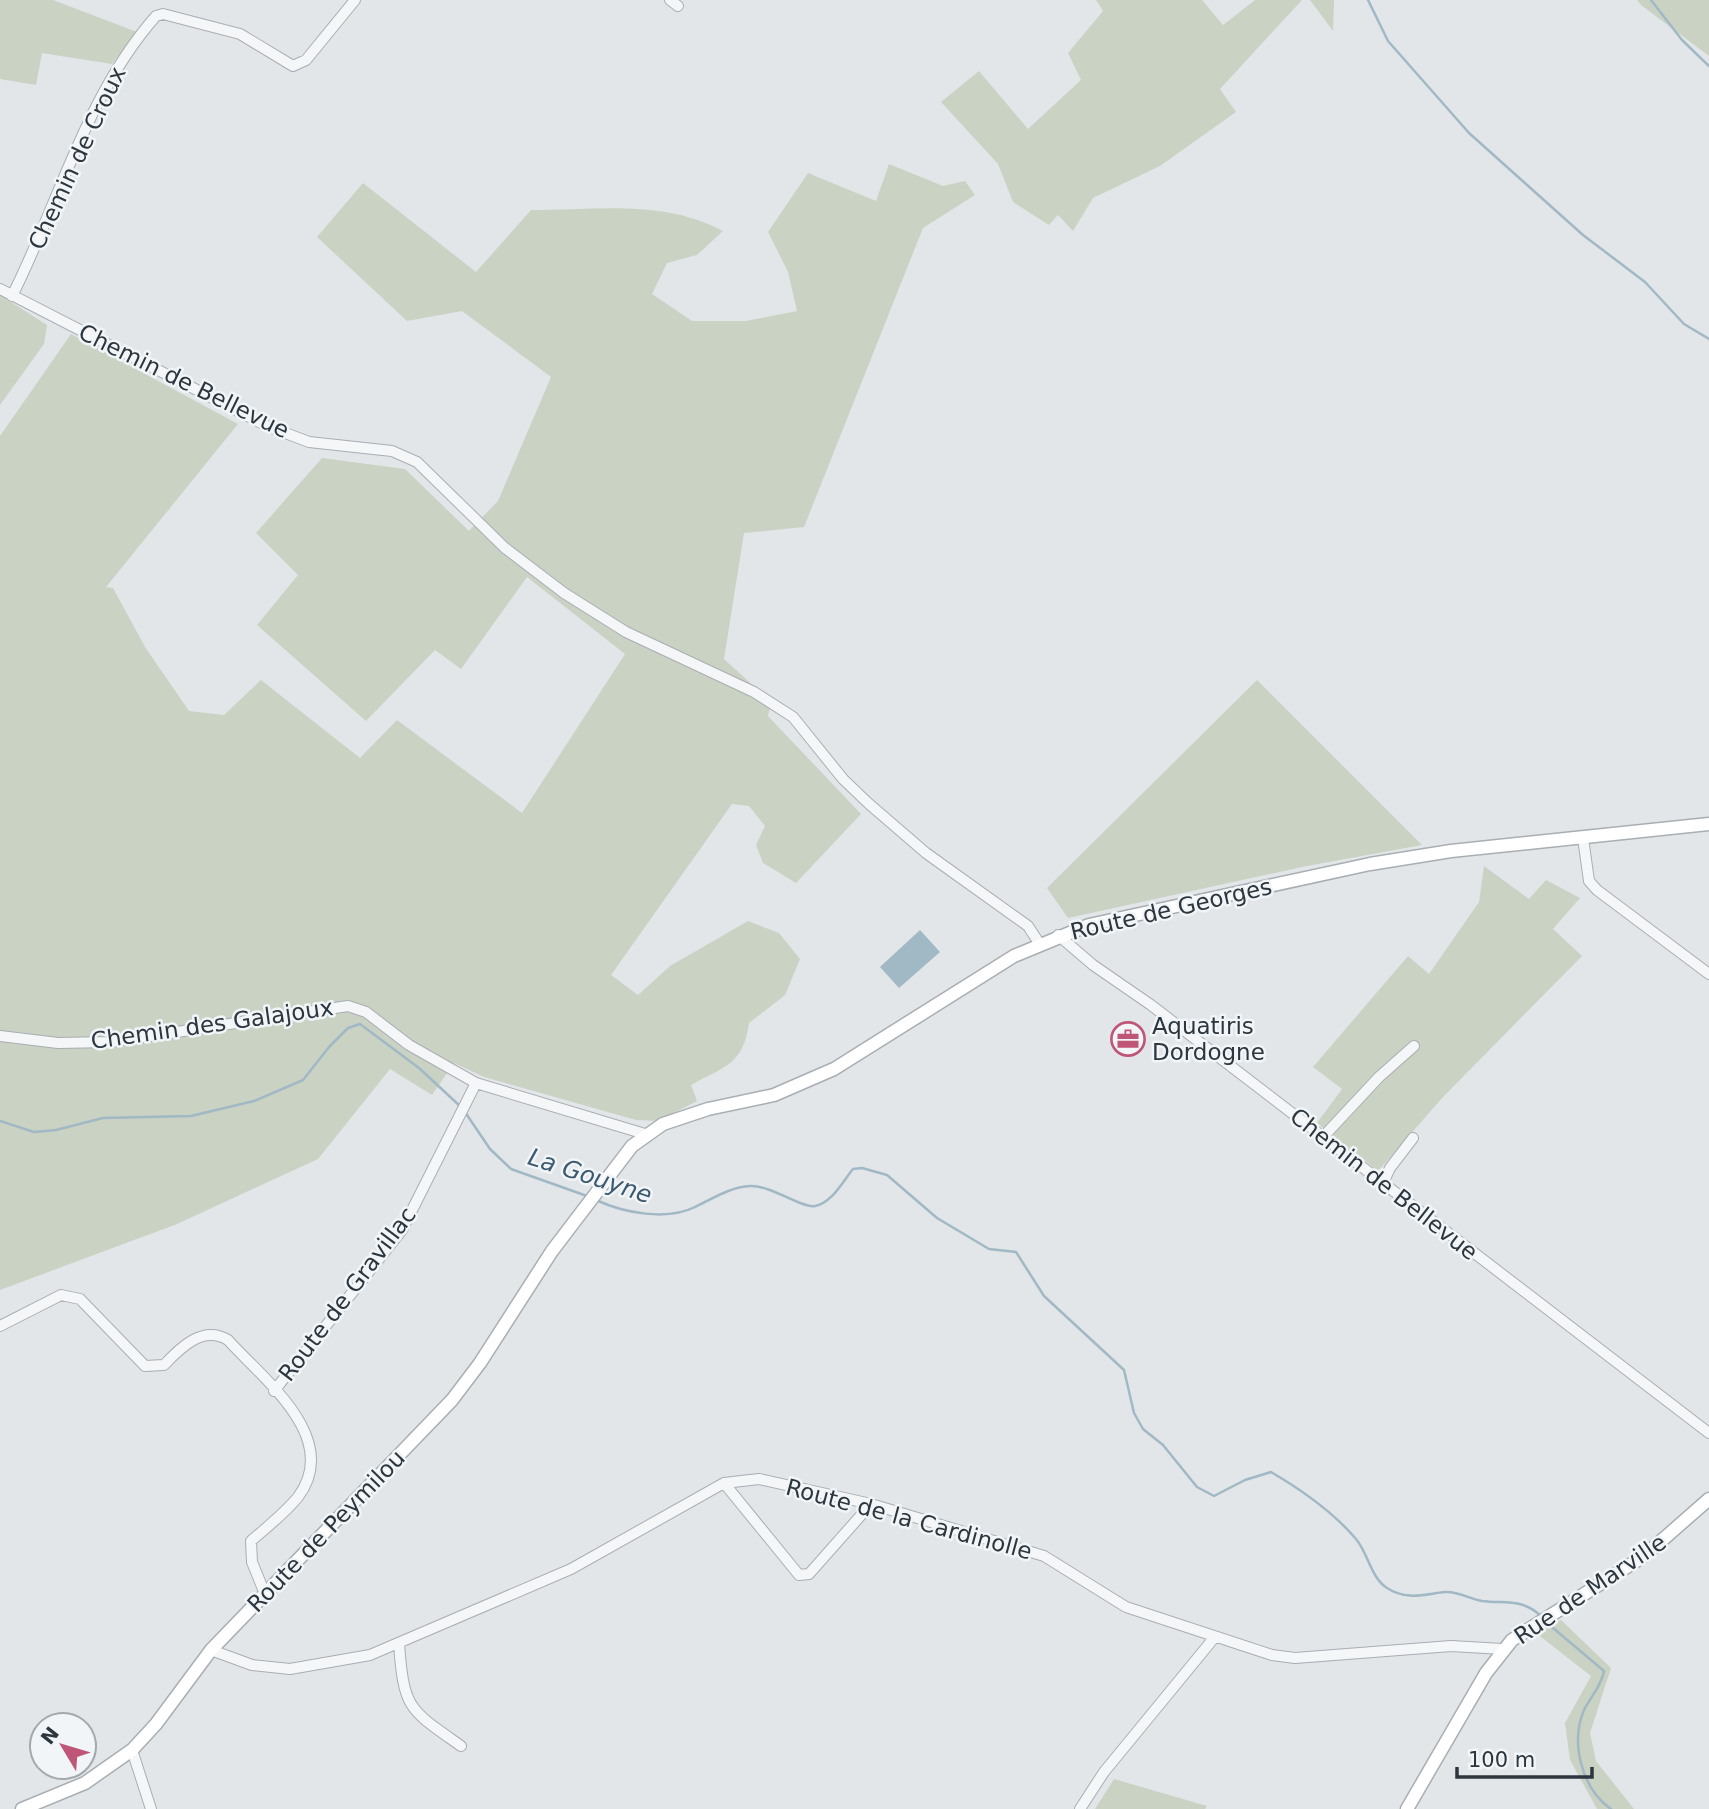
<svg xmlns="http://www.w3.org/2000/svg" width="1709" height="1809" font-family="'DejaVu Sans',sans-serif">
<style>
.green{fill:#cad2c4}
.water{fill:#a1b8c5}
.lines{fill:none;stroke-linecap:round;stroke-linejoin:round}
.stream{stroke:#a1b8c5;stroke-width:2.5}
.street-casing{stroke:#a8aeb3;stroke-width:12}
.secondary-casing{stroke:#a8aeb3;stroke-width:15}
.street{stroke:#f5f6f8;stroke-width:10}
.secondary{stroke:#fff;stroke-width:12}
.labels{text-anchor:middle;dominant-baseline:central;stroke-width:5;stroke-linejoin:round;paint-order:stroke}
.street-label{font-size:23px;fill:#2c363f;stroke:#f2f5f7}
.poi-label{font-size:23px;fill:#2c363f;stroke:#f2f5f7;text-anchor:start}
.water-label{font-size:24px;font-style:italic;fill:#3b5a6f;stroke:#f2f5f7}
</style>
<rect width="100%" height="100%" fill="#e2e6e9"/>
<!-- green -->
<path class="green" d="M0 0H53L137 32 112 64 42 53 36 85 0 79Z
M1096 0H1202L1223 25 1255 0H1302L1220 89 1236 112 1160 166 1093 198 1073 231 1058 215 1049 225 1013 202 998 164 941 102 979 71 1028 129 1081 80 1068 53 1103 11Z
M1310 0H1334L1333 31Z
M1637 0H1709V56L1641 5Z
M889 164 943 186 965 181 975 195 923 228 804 527 744 533 724 659 771 702 768 716 861 814 796 883 763 863 756 845 765 826 749 806 732 804 611 975 638 995 670 966 748 921 779 933 800 959 785 995 749 1023C743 1065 725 1066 691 1085L697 1101 658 1121 636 1120 484 1077 454 1063 432 1095 390 1069 318 1159 177 1224 0 1290V436L71 334 238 424 106 587 113 588 145 647 189 711 224 715 261 680 360 758 397 720 522 813 625 654 527 577 461 669 435 650 366 721 257 625 298 575 256 533 322 458 405 469 469 531 498 501 551 377 462 311 407 321 317 237 363 183 476 272 531 210C596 210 664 199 723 231L697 255 667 263 652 294 692 321H746L797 311 788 272 768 232 808 173 876 201Z
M0 295 47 325 44 344 0 405Z
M1257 680 1422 845 1307 866 1068 918 1047 888Z
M1484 866 1529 899 1546 880 1580 898 1553 929 1582 956 1444 1096 1378 1171 1317 1123 1342 1089 1313 1067 1408 956 1429 974 1479 902Z
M1561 1620 1611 1668 1590 1733 1596 1761 1634 1809H1597L1570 1760 1565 1723 1591 1676 1536 1633Z
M1114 1779 1207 1806 1205 1809H1095Z"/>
<!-- water -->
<path class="water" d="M920 930 940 952 899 988 880 967Z"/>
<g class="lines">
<!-- stream -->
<path class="stream" d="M1368 0 1388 41 1469 133 1583 235 1645 282 1684 324 1709 339
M1651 0 1682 40 1709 66
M465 1112 490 1149 511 1169 587 1196
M0 1121 34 1132 56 1130 103 1118 191 1116 254 1101 303 1080 329 1047 348 1028 360 1024 419 1068 461 1107
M596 1200C624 1213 667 1221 695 1207 712 1199 730 1187 750 1186 771 1185 803 1209 815 1206 832 1203 843 1181 853 1169L862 1168 887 1175 937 1218 989 1249 1016 1252 1044 1296 1124 1370 1134 1413 1143 1429 1163 1445 1197 1487 1214 1496 1245 1480 1271 1472C1300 1489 1334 1513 1356 1539 1368 1553 1371 1578 1387 1588 1407 1601 1425 1594 1445 1592 1458 1591 1470 1599 1482 1601 1506 1604 1523 1598 1542 1617
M1546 1622 1604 1671C1601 1687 1591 1696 1584 1710 1570 1743 1582 1789 1611 1809"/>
<!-- street casing -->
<g class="street-casing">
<path id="street" d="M670 0 678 6
M0 289 267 426 309 442 392 451 417 462 505 548 564 593 626 632 754 692 793 717 843 779 868 803 926 853 1028 926 1039 943
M12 296C59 203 86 95 156 16L163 14 240 34 293 66 306 60 355 0
M1583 838 1589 881 1597 890 1709 974
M1058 935 1093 965 1151 1005 1709 1433
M0 1036 58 1043 111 1042 348 1006 366 1012 409 1045 476 1083 645 1134
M1323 1137 1379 1077 1414 1046
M1383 1183 1390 1168 1413 1138
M0 1326 61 1295 80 1299 145 1366 164 1365C181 1347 203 1325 228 1340 264 1380 342 1438 298 1497 285 1513 267 1527 251 1541L252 1562 265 1594
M274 1391 402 1230 476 1083
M724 1483 799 1575 809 1574 871 1504
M399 1644C404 1710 409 1709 461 1746
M211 1650 252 1665 290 1669 370 1655 571 1569 724 1483 759 1479 871 1504 1044 1556 1126 1607 1272 1655 1295 1658 1451 1646 1503 1649
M132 1750 151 1809
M1080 1809 1104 1772 1214 1638"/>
</g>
<!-- secondary casing -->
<g class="secondary-casing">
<path id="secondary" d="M22 1809 85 1783 132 1750 156 1724 211 1650 452 1400 480 1363 552 1251 632 1146 663 1124 708 1109 774 1095 834 1069 1014 956 1089 925 1370 864 1451 851 1709 824
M1407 1809 1486 1673 1512 1640 1644 1556 1709 1499"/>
</g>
<!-- street -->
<use href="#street" class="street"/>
<!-- secondary -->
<use href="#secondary" class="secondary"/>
</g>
<!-- icons -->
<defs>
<g id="office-ring" transform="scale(1.75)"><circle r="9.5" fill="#f2f5f7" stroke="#c05677" stroke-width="1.5"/><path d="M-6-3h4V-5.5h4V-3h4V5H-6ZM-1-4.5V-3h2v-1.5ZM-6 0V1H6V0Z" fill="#c05677"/></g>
</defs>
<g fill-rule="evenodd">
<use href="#office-ring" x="1128" y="1039"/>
</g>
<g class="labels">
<!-- street labels -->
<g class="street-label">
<text transform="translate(77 158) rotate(-65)">Chemin de Croux</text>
<text transform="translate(184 381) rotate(26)">Chemin de Bellevue</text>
<text transform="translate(1171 909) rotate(-13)">Route de Georges</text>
<text transform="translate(212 1024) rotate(-8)">Chemin des Galajoux</text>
<text transform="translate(1384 1184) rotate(38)">Chemin de Bellevue</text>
<text transform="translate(347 1294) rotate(-53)">Route de Gravillac</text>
<text transform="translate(909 1519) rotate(15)">Route de la Cardinolle</text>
<text transform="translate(326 1531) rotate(-46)">Route de Peymilou</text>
<text transform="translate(1590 1589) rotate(-34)">Rue de Marville</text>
</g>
<!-- poi labels -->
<g class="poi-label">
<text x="1152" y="1026">Aquatiris<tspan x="1152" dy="26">Dordogne</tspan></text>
</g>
<!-- water labels -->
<g class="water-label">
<text transform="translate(590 1176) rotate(18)">La Gouyne</text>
</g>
</g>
<!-- north arrow -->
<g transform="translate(63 1746) rotate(308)"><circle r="33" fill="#f2f5f7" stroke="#a3a9ad" stroke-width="2"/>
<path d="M0-5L12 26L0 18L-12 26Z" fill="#c05677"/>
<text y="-10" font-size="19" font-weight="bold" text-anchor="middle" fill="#2c363f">N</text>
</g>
<!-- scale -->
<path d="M1457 1767v10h135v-10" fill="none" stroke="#2c363f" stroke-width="3.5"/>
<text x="1468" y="1767" font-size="21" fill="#2c363f" stroke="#f2f5f7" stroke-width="5" paint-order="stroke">100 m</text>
</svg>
